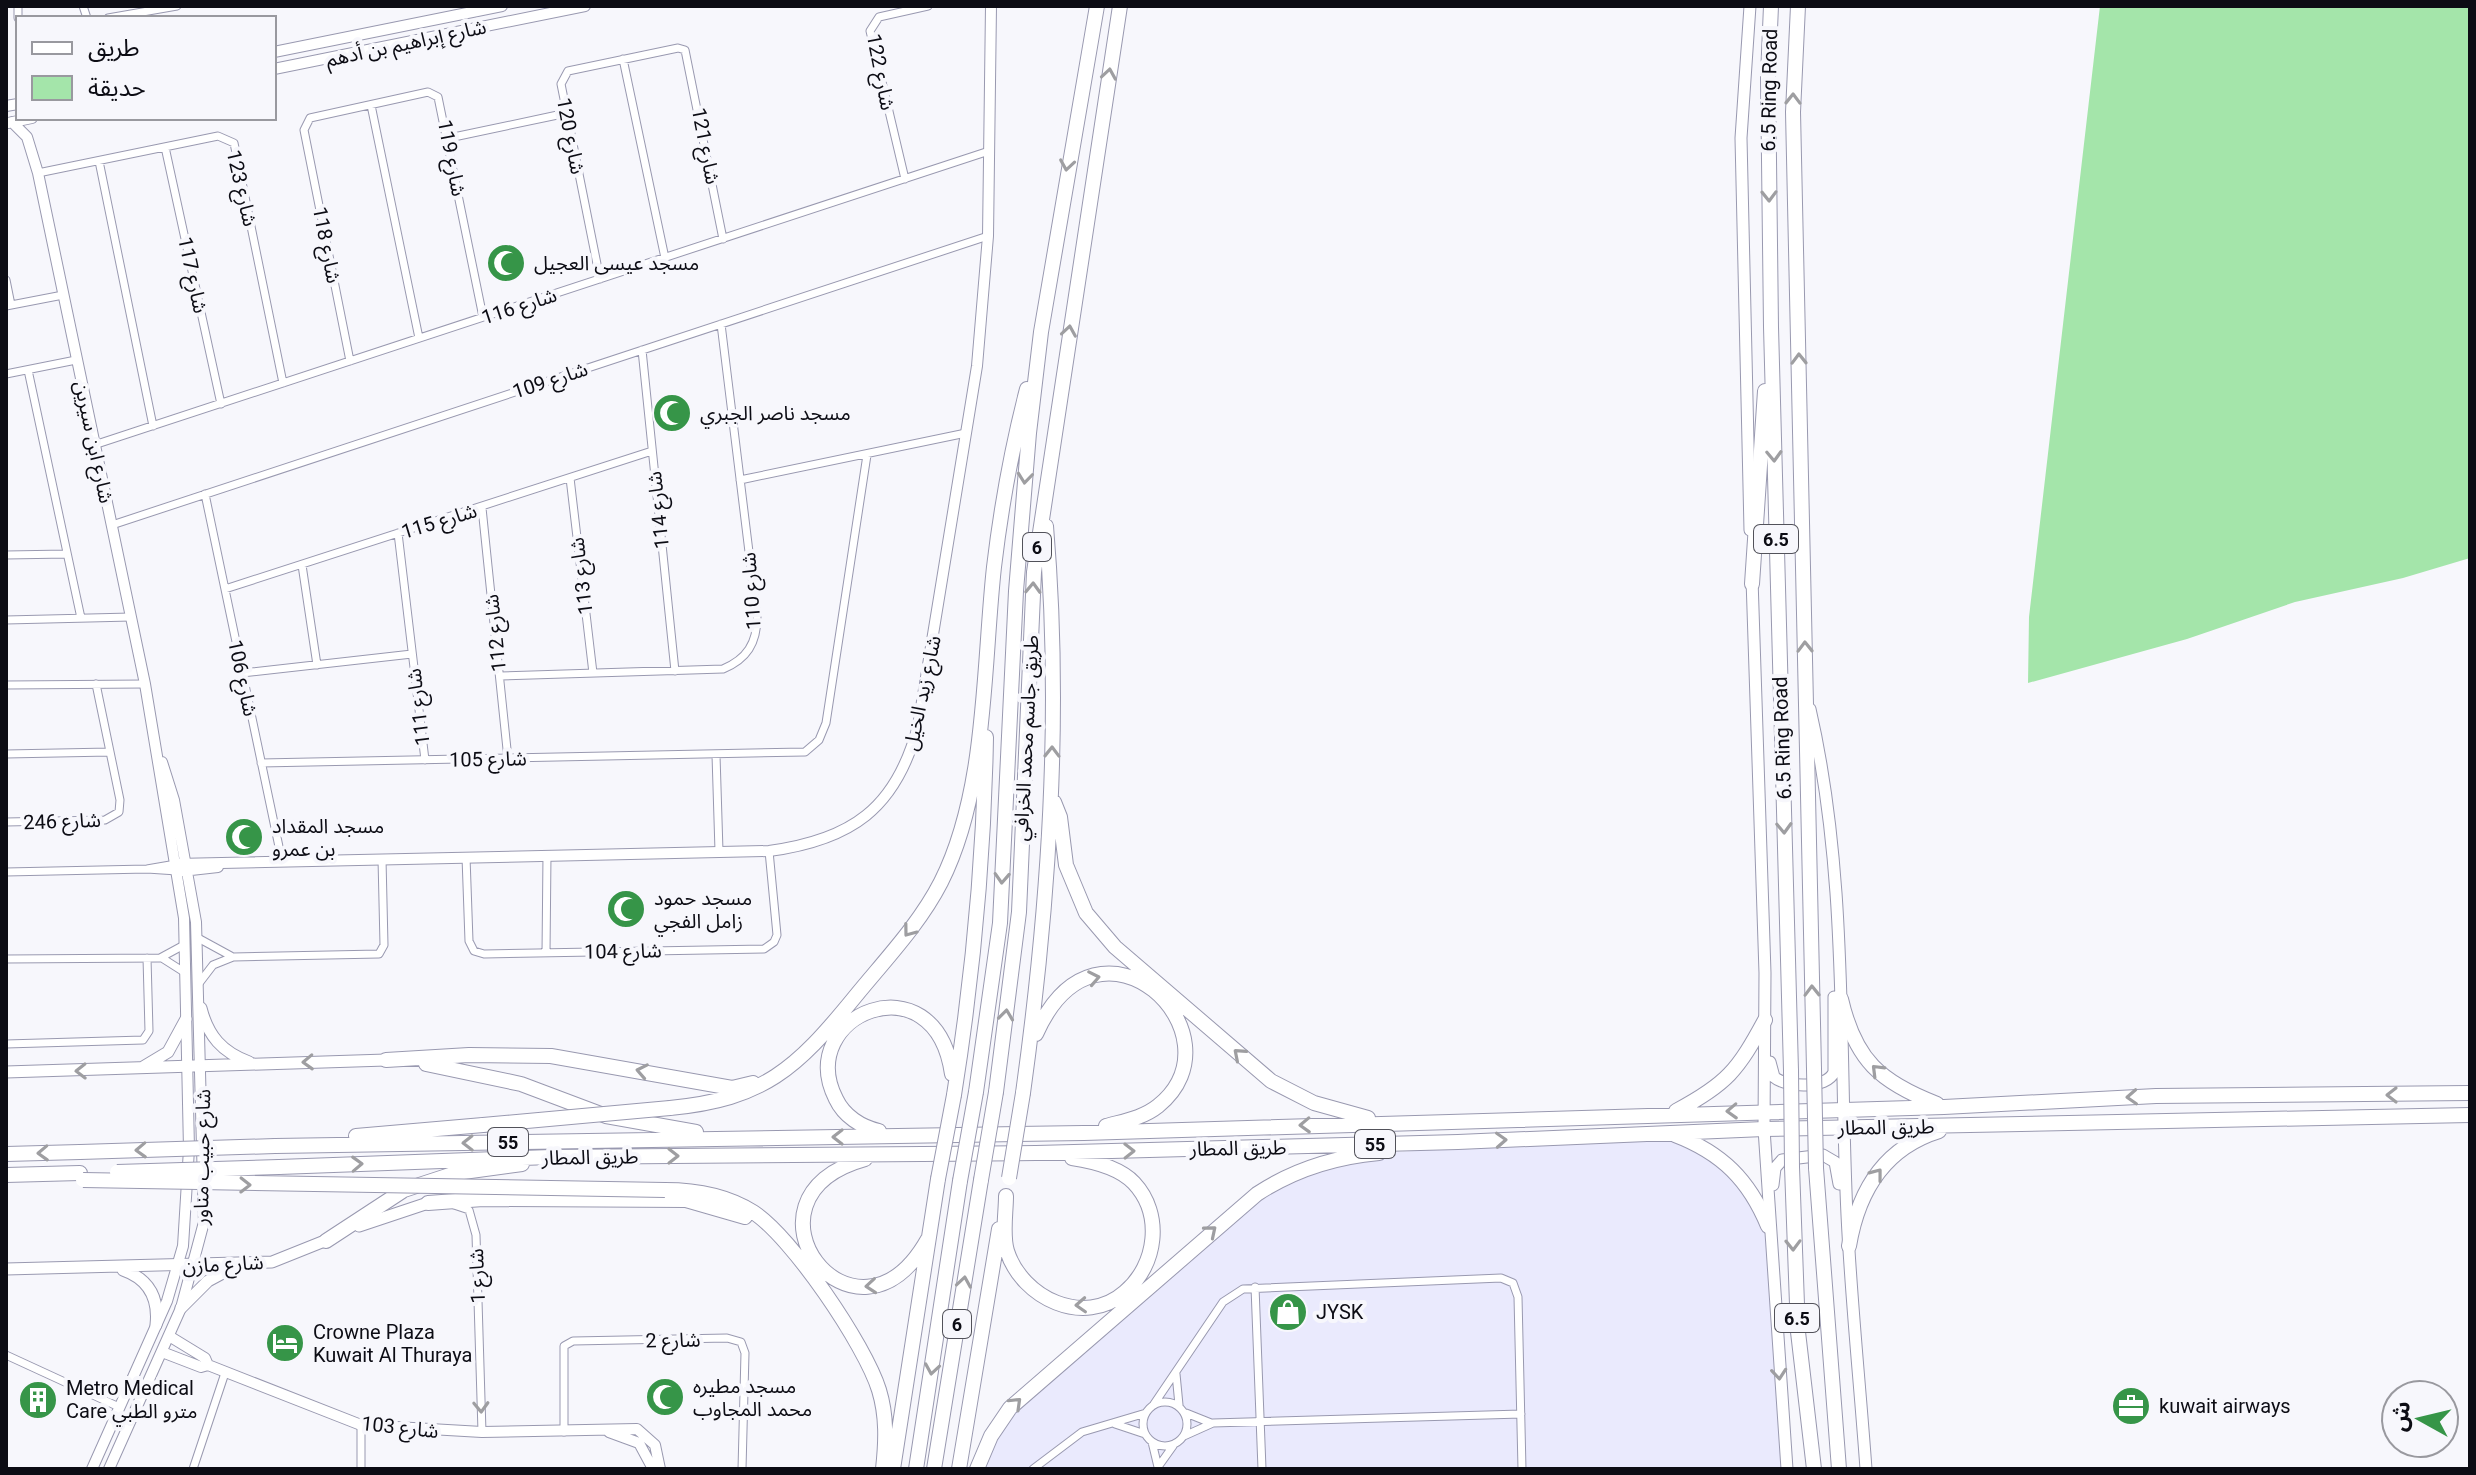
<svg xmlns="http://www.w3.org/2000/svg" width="2476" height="1475" font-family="Roboto,'Noto Sans Arabic',sans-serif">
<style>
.built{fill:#eaeafd}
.green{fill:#a4e5aa}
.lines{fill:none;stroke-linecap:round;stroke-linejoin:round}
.street-casing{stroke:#9999b0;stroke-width:9}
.secondary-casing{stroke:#9999b0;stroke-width:12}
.primary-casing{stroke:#9999b0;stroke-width:13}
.highway-casing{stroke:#9999b0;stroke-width:16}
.street{stroke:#fff;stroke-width:7}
.secondary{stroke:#fff;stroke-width:10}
.primary{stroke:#fff;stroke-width:11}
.highway{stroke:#fff;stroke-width:14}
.highway-bridge-casing{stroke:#9999b0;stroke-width:16;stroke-linecap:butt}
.highway-bridge{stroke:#fff;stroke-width:14}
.oneway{stroke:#9e9ea1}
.labels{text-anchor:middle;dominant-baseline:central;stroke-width:8;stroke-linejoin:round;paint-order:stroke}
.shield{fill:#f7f7fc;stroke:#52525a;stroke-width:2}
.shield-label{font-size:18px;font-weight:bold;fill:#0c0c14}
.street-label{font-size:20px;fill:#0c0c14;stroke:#f7f7fc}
.poi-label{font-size:20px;fill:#0c0c14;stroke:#f7f7fc;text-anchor:start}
</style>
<rect width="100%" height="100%" fill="#f7f7fc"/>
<!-- built -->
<path class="built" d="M1654 1132 1721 1158 1768 1226 1791 1469H977L1003 1417 1257 1194 1348 1156Z"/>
<!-- green -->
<path class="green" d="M2100 6H2470V558L2403 578 2295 602 2187 639 2028 683 2029 617Z"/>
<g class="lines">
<!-- street casing -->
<g class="street-casing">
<path id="street" d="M18 6V18
M83 6 87 18
M108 18 177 6
M623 59 665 258
M371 105 419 338
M449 138 567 113
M165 147 221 404
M99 161 153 426
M38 173 218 136 234 143 283 383
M905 179 870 31 879 17 928 6
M600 279 561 84 568 71 678 48 685 50 723 239
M6 280 11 305
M6 306 63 295
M642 350 675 671
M350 361 304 130 310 118 428 92 438 97 483 317
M28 370 81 618
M6 374 76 360
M94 445 989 151
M570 478 593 673
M740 480 966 433
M205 494 282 861
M482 508 508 759
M112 525 988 236
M398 533 425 760
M6 555 67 554
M302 565 317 665
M225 589 652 451
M6 620 131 617
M242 673 412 654
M500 676 723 669C747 659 757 643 757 617L721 324
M6 685 145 684
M6 754 110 752
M716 755 719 851
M261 763 805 752 819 740 826 723 867 455
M6 822 105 820 119 812 120 800 96 684
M466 857 469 941 474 951 484 954 764 949 774 942 777 935 769 851
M147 869 177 871
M6 872 147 869 176 864
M198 938 231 956
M546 953 547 855
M162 958 184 972
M6 959 160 958 184 945
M200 982 213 965 233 957 379 954 384 945 382 859
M6 1044 143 1040 149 1031 147 958
M454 1205 469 1210 476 1235 482 1432
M1255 1287 1262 1469
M6 1355 119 1407
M1176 1374 1179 1405
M1143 1424a22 22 0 1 1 44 0a22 22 0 1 1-44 0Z
M1154 1404 1223 1302 1243 1289 1501 1278 1513 1283 1518 1297 1522 1469
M1186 1413 1211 1423
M1115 1424 1145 1434
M361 1425V1469
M564 1432V1346L573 1341 727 1338 741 1342 745 1353 742 1469
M1184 1436 1213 1423 1521 1414
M1152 1442 1158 1467
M1158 1467 1173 1446
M193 1469 225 1373
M1033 1469 1082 1432 1146 1413"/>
</g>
<!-- secondary casing -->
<g class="secondary-casing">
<path id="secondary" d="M274 52 502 6
M274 69 585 6
M6 106 18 104
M12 122 27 137 38 173 145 684 184 918 189 1149 183 1246 167 1301 92 1469
M8 123 32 118
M176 864 769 851C851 840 896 809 918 726L977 366 988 236 991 6
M182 871 218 867
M169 1336 205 1358 208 1365
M162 1352 201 1367 208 1365 361 1425 482 1432 637 1429 655 1445 660 1469
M609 1432 639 1443 653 1469
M109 1469 181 1308 204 1222 196 922 174 800 162 762"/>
</g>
<!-- primary casing -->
<g class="primary-casing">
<path id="primary" d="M1750 530 1741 138 1750 6
M1752 579 1765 973 1764 1129 1787 1469
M1810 709C1848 874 1839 1047 1847 1215 1851 1300 1860 1385 1866 1469
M201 1008C208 1036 222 1052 249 1062
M1770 1062 1774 1077C1787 1088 1827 1089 1834 1072V997
M143 1067 168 1052 186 1019
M6 1072 386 1060
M1773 1185 1775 1168 1782 1160 1823 1155 1835 1162 1839 1184
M359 1226 428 1203
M6 1269 272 1262 332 1238
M123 1270C149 1279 159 1298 156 1325
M181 1308 208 1281 234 1267"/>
</g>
<!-- highway casing -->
<g class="highway-casing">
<path id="highway" d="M1771 6 1768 76 1771 327 1791 1071
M1798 6 1793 112 1814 1069
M1752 584 1765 391
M1054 802 1060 817 1066 865 1086 913 1115 947 1271 1081 1314 1103 1368 1118
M1841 999C1855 1060 1880 1082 1937 1104
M1036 1034C1099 892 1246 1035 1158 1106 1143 1118 1124 1121 1106 1126
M386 1060 469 1055 551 1056 732 1088 753 1083
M426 1064 521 1084 606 1116 696 1132
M976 1092 1000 923 1016 591 1029 433 1041 332 1097 6
M996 1092 1019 912 1034 572 1120 6
M1023 1093C1049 905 1062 715 1046 526
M954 1095C973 976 984 857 986 737
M670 1108C764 1099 796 1069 854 998 884 961 919 925 941 882 987 791 983 667 994 567 1001 508 1012 447 1027 389
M1676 1111C1727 1084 1738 1070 1765 1020
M879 1131C861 1127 844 1116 836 1099 793 1015 935 956 952 1074
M1675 1135C1722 1153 1749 1180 1768 1226
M356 1136 483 1125
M275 1146 1084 1133 1944 1107 2156 1096 2470 1093
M6 1154 80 1152
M865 1159C725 1198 855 1369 928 1239
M279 1167 551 1157 1036 1153 1458 1142 1764 1129 2470 1115
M1792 1167 1798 1332 1814 1469
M1816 1168 1839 1469
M6 1175 80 1173
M665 1190C696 1190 726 1195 753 1212 792 1237 865 1345 879 1390 887 1416 886 1442 883 1469
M1006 1196C1006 1213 1002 1235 1007 1251 1022 1298 1084 1328 1125 1292 1157 1265 1163 1214 1134 1183 1119 1167 1092 1161 1072 1158
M428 1203 483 1199 686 1200 745 1217
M326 1241 404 1190 456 1173 522 1164
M1849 1246C1858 1192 1884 1148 1939 1131
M893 1469 938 1179
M916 1469 960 1181
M934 1469 981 1180
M959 1469 999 1229
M977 1469 991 1436 1010 1408 1257 1194C1295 1169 1334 1157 1379 1153"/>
</g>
<!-- street -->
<use href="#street" class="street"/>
<!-- secondary -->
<use href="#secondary" class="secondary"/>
<!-- primary -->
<use href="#primary" class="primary"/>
<!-- highway -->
<use href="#highway" class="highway"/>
<!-- highway-bridge casing -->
<g class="highway-bridge-casing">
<path id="highway-bridge" d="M1814 1069 1816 1168
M1791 1071 1792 1167
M483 1125 670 1108
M80 1152 275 1146
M117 1172 279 1167
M1009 1178 1023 1093
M938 1179 954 1095
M83 1180 665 1190
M981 1180 996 1092
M960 1181 976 1092"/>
</g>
<!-- highway-bridge -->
<use href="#highway-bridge" class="highway-bridge"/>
</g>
<!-- one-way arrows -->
<defs><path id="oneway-chevron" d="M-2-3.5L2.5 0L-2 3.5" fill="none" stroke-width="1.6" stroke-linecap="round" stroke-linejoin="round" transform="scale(2)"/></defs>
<g class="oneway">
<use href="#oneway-chevron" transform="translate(1109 74) rotate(-81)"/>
<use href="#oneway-chevron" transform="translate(1793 99) rotate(-89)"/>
<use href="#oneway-chevron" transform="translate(1067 165) rotate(99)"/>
<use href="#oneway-chevron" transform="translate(1769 196) rotate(89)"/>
<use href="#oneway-chevron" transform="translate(1069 331) rotate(-81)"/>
<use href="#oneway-chevron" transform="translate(1799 359) rotate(-91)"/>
<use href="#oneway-chevron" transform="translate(1774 456) rotate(88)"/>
<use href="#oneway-chevron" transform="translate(1025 478) rotate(96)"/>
<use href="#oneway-chevron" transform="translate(1033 588) rotate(-88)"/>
<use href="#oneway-chevron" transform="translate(1805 647) rotate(-91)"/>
<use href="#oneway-chevron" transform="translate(1052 752) rotate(-89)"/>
<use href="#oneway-chevron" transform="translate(1784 828) rotate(88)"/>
<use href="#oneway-chevron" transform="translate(1002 878) rotate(93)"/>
<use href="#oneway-chevron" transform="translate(909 931) rotate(127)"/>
<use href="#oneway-chevron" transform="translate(1094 978) rotate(-11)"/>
<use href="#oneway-chevron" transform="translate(1812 991) rotate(-91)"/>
<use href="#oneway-chevron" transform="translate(1006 1015) rotate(-83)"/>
<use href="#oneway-chevron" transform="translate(1239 1054) rotate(-139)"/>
<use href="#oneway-chevron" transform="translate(308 1062) rotate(178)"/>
<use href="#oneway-chevron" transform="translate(1877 1070) rotate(-135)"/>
<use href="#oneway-chevron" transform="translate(81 1071) rotate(179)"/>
<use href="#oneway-chevron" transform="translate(642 1071) rotate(-169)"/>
<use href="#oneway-chevron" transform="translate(2392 1095) rotate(180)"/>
<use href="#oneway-chevron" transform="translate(2132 1097) rotate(177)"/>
<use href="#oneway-chevron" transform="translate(1732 1111) rotate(178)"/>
<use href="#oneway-chevron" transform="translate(1305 1125) rotate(178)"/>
<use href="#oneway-chevron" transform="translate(838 1137) rotate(180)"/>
<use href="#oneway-chevron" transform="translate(1501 1140) rotate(-3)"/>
<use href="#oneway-chevron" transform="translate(468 1143) rotate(179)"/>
<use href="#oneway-chevron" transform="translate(141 1150) rotate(178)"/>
<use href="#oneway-chevron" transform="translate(1129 1151) rotate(-1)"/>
<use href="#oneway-chevron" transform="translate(43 1153) rotate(178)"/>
<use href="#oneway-chevron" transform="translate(673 1156)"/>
<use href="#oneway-chevron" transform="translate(357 1164) rotate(-2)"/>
<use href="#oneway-chevron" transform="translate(1877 1174) rotate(-52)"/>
<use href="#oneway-chevron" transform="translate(245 1185) rotate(1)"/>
<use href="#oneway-chevron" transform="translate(1211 1231) rotate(-40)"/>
<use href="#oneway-chevron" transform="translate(1793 1245) rotate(89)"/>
<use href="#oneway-chevron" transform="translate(964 1282) rotate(-81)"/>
<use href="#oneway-chevron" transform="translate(871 1286) rotate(175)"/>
<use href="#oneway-chevron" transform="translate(1081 1305) rotate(177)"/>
<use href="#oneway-chevron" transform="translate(932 1369) rotate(99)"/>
<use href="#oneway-chevron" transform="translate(1779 1374) rotate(85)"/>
<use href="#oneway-chevron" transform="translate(1016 1403) rotate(-44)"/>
<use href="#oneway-chevron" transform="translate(481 1407) rotate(88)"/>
</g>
<!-- icons -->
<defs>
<g id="mosque-disc" transform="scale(2)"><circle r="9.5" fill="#369548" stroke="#f7f7fc"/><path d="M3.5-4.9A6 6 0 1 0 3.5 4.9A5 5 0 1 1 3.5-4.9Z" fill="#fff"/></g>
<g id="shop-disc" transform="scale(2)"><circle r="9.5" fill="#369548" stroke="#f7f7fc"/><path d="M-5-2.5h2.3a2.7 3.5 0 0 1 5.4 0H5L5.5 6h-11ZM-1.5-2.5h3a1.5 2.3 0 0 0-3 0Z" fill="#fff"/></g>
<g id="hotel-disc" transform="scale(2)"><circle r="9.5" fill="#369548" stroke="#f7f7fc"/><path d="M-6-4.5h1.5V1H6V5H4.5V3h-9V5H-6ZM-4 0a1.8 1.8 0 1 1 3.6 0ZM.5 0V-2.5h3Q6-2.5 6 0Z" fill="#fff"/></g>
<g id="building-disc" transform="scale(2)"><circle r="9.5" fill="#369548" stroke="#f7f7fc"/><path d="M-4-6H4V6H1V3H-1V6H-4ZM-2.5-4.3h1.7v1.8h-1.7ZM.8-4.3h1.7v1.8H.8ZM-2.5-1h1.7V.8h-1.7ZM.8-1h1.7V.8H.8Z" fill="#fff"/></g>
<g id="office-disc" transform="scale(2)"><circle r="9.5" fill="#369548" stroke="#f7f7fc"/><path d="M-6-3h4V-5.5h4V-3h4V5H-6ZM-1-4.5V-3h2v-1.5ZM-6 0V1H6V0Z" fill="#fff"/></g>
</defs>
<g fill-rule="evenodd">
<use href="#mosque-disc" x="506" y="263"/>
<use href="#mosque-disc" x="672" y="413"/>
<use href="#mosque-disc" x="244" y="837"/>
<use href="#mosque-disc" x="626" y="909"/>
<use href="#shop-disc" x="1288" y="1312"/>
<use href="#hotel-disc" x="285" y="1343"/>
<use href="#mosque-disc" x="665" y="1397"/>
<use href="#building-disc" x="38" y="1400"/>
<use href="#office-disc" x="2131" y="1406"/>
</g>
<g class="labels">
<!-- shield labels -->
<g class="shield">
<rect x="1754" y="525" width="44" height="28" rx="6"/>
<rect x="1023" y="533" width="28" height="28" rx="6"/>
<rect x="488" y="1128" width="40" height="28" rx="6"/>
<rect x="1355" y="1130" width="40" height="28" rx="6"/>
<rect x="1775" y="1304" width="44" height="28" rx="6"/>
<rect x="943" y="1310" width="28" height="28" rx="6"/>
</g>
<g class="shield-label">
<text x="1776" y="539">6.5</text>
<text x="1037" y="547">6</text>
<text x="508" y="1142">55</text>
<text x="1375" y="1144">55</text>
<text x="1797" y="1318">6.5</text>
<text x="957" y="1324">6</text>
</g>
<!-- street labels -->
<g class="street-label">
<text transform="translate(406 43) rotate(-12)">شارع إبراهيم بن أدهم</text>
<text transform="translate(881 72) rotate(79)">شارع 122</text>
<text transform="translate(1769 90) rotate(-89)">6.5 Ring Road</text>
<text transform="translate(571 136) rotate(79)">شارع 120</text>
<text transform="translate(706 146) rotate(79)">شارع 121</text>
<text transform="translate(452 158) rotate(79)">شارع 119</text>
<text transform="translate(242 188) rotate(77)">شارع 123</text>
<text transform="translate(327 245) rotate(79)">شارع 118</text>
<text transform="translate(193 275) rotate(78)">شارع 117</text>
<text transform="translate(519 306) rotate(-18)">شارع 116</text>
<text transform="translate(550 380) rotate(-18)">شارع 109</text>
<text transform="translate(94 442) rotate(78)">شارع ابن سيرين</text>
<text transform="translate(658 510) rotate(-96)">شارع 114</text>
<text transform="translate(439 521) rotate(-17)">شارع 115</text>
<text transform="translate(581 576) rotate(-97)">شارع 113</text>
<text transform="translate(751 591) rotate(-94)">شارع 110</text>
<text transform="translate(495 633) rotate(-96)">شارع 112</text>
<text transform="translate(243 678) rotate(78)">شارع 106</text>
<text transform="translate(922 693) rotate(-78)">شارع زيد الخيل</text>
<text transform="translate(418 707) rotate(-97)">شارع 111</text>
<text transform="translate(1026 738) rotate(-87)">طريق جاسم محمد الخرافي</text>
<text transform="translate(1782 738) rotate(-92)">6.5 Ring Road</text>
<text transform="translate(488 759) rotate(-1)">شارع 105</text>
<text transform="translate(62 821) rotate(-2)">شارع 246</text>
<text transform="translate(623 951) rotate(-1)">شارع 104</text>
<text transform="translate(1886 1127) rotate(-1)">طريق المطار</text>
<text transform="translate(1238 1148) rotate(-1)">طريق المطار</text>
<text transform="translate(202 1157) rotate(-89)">شارع حبيب مناور</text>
<text transform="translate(590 1157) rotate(-1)">طريق المطار</text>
<text transform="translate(223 1264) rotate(-3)">شارع مازن</text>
<text transform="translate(477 1276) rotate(-92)">شارع 1</text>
<text transform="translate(673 1340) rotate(-1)">شارع 2</text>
<text transform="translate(400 1427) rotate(6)">شارع 103</text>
</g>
<!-- poi labels -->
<g class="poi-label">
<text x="534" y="263">مسجد عيسى العجيل</text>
<text x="700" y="413">مسجد ناصر الجبري</text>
<text x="272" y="826">مسجد المقداد<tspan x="272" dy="23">بن عمرو</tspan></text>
<text x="654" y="898">مسجد حمود<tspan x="654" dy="23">زامل الفجي</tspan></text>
<text x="1316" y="1312">JYSK</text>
<text x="313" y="1332">Crowne Plaza<tspan x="313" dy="23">Kuwait Al Thuraya</tspan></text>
<text x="693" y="1386">مسجد مطيره<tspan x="693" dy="23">محمد المجاوب</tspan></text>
<text x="66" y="1388">Metro Medical<tspan x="66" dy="23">Care مترو الطبي</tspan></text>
<text x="2159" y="1406">kuwait airways</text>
</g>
</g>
<!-- border -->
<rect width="2476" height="1475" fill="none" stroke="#0c0c14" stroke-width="16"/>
<!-- legend -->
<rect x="16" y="16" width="260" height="104" fill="#f7f7fc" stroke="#99999f" stroke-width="2"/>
<rect x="32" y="42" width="40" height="12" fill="#ffffff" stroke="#99999f" stroke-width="2"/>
<text x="88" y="56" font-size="24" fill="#0c0c14">طريق</text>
<rect x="32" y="76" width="40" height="24" fill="#a4e5aa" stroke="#99999f" stroke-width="2"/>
<text x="88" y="96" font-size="24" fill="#0c0c14">حديقة</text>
<!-- north arrow -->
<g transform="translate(2420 1419) rotate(278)"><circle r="38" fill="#f7f7fc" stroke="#99999f" stroke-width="2"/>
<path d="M0-6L14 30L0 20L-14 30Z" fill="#369548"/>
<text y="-12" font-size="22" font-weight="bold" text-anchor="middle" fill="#0c0c14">ش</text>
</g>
</svg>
